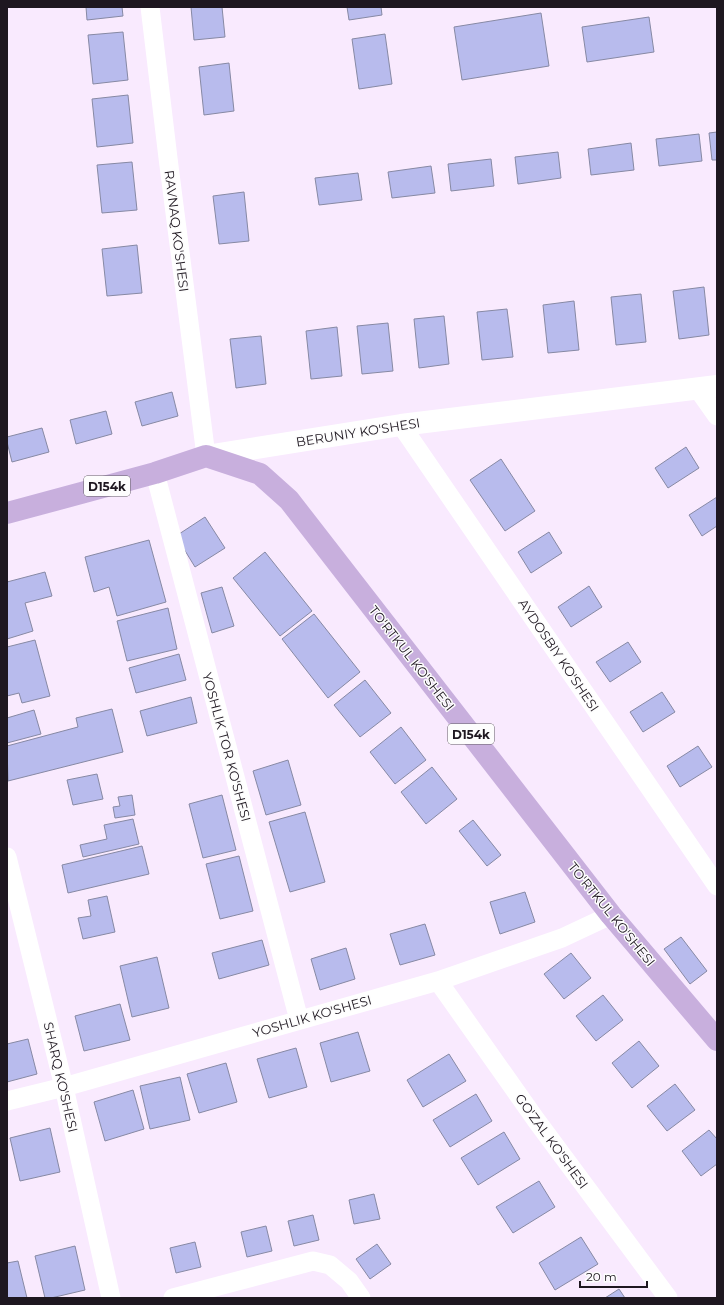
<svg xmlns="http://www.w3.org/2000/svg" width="724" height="1305" font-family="Montserrat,sans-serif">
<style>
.building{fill:#b8bbed;stroke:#8789a4}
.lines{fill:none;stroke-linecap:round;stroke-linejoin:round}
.street{stroke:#fff;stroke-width:19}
.secondary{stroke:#fff;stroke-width:22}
.primary{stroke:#c8afdd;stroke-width:22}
.labels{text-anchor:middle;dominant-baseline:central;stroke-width:3;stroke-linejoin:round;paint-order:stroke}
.shield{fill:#fdfdfd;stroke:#615c62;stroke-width:1}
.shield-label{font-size:12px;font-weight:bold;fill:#1e1720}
.street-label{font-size:13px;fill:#1e1720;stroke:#fdfdfd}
</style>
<rect width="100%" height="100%" fill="#f9eafe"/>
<!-- building -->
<path class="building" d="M86 7H122L123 16 87 20Z
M191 7H222L225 37 194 40Z
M347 7H381L382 15 349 20Z
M541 13 549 66 462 80 454 27Z
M649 17 654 52 587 62 582 27Z
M123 32 128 80 93 84 88 35Z
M385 34 392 84 359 89 352 39Z
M229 63 234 111 204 115 199 67Z
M128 95 133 143 97 147 92 99Z
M717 132V160H712L709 133Z
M699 134 702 161 659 166 656 139Z
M631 143 634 170 591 175 588 149Z
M558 152 561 178 518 184 515 157Z
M491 159 494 186 451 191 448 164Z
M132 162 137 210 102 213 97 165Z
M431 166 435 193 392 198 388 172Z
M358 173 362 200 319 205 315 178Z
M244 192 249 241 219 244 213 196Z
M137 245 142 293 107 296 102 249Z
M704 287 709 335 679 339 673 291Z
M641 294 646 342 616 345 611 297Z
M574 301 579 350 548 353 543 305Z
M507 309 513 357 482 360 477 312Z
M444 316 449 364 419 368 414 319Z
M388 323 393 371 362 374 357 326Z
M337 327 342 376 311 379 306 331Z
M261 336 266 384 236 388 230 339Z
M172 392 178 416 142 426 135 402Z
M106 411 112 434 76 444 70 420Z
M42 428 49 452 12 462 7 442V437Z
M686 447 699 468 668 488 655 468Z
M501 459 535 511 505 531 470 480Z
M717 497V526L702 536 689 515Z
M205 517 225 548 195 567 176 536Z
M549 532 562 553 531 573 518 552Z
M149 540 166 602 117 616 109 587 94 592 85 557Z
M265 552 312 611 280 636 233 578Z
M45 572 52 596 25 603 33 631 7 639V582Z
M589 586 602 607 571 627 558 607Z
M222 587 234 626 212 633 201 593Z
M168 608 177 649 127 661 117 621Z
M314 614 360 672 328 698 282 639Z
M35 640 50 696 22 703 19 693 7 696V647Z
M628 642 641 662 610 682 596 662Z
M179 654 186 680 136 693 129 668Z
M365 680 391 713 360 737 334 705Z
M662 692 675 712 643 732 630 712Z
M191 697 197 723 147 736 140 711Z
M112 709 123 752 8 781 7 746 78 727 76 718Z
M34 710 41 734 7 743V718Z
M401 727 426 760 395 784 370 752Z
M698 746 712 767 680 787 667 766Z
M288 760 301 805 266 815 253 771Z
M432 767 457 799 426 824 401 792Z
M97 774 103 799 73 805 67 780Z
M132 795 135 815 115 818 113 807 120 806 118 797Z
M222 795 236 850 203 858 189 804Z
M305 812 325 882 290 892 269 822Z
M133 819 139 844 83 857 80 845 107 839 104 825Z
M473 820 501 855 487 866 459 831Z
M142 846 149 874 68 893 62 865Z
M239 856 253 911 220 919 206 864Z
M525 892 535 922 500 934 490 902Z
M107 896 115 932 83 939 78 918 91 916 88 900Z
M425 924 435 955 400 965 390 934Z
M681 937 707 971 690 984 664 949Z
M262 940 269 965 219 979 212 953Z
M346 948 355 979 320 990 311 959Z
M571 953 591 978 564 999 544 974Z
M157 957 169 1008 132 1017 120 966Z
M603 995 623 1020 596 1041 576 1016Z
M120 1004 130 1040 84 1051 75 1016Z
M358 1032 370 1071 331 1082 320 1043Z
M28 1039 37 1074 7 1082V1044Z
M639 1041 659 1066 632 1088 612 1063Z
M296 1048 307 1087 269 1098 257 1059Z
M449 1054 466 1081 423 1107 407 1080Z
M226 1063 237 1102 199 1113 187 1074Z
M180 1077 190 1120 150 1129 140 1086Z
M675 1084 695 1110 667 1131 647 1106Z
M133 1090 144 1129 105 1141 94 1102Z
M476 1094 492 1121 450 1147 433 1120Z
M50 1128 60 1172 20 1181 10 1138Z
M709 1130 717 1139V1164L701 1176 682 1151Z
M504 1132 520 1159 478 1185 461 1158Z
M539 1181 555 1207 513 1233 496 1207Z
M374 1194 380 1219 354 1224 349 1200Z
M313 1215 319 1240 294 1246 288 1221Z
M266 1226 272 1251 247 1257 241 1232Z
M581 1237 598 1264 555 1290 539 1263Z
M195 1242 201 1267 176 1273 170 1248Z
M377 1244 391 1264 370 1279 356 1259Z
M75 1246 85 1290 51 1298H45L35 1256Z
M18 1261 27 1298H7V1263Z
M619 1289 625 1298H605Z"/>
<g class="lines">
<!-- street -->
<path class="street" d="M150 7 168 158 206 456
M698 389 717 416
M401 425 717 886
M155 473 299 1020
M7 857 64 1087 111 1298
M438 981 536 1120 668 1298
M7 1101 64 1087 438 981 562 938 611 915
M173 1298 313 1261 330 1265 349 1281 361 1298"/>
<!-- secondary -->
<path class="secondary" d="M206 456 401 425 717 386"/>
<!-- primary -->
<path class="primary" d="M7 513 155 473 206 456 260 474 289 500 611 915 717 1040"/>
</g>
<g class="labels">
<!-- shield labels -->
<g class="shield">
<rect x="84" y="476" width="46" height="20" rx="3"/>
<rect x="448" y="724" width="46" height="20" rx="3"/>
</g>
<g class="shield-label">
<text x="107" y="486">D154k</text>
<text x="471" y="734">D154k</text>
</g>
<!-- street labels -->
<g class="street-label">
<text transform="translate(177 231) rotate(83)">RAVNAQ KO'SHESI</text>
<text transform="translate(358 432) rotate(-9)">BERUNIY KO'SHESI</text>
<text transform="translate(559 655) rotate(56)">AYDOSBIY KO'SHESI</text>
<text transform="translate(412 658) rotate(52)">TO'RTKUL KO'SHESI</text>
<text transform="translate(227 747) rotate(75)">YOSHLIK TOR KO'SHESI</text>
<text transform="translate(612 914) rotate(51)">TO'RTKUL KO'SHESI</text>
<text transform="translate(312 1016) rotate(-16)">YOSHLIK KO'SHESI</text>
<text transform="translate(61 1077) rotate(77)">SHARQ KO'SHESI</text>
<text transform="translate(552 1141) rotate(54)">GO'ZAL KO'SHESI</text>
</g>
</g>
<!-- border -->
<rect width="724" height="1305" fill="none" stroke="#1e1720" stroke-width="16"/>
<!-- scale -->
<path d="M580 1281v6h67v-6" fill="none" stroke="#1e1720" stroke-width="2"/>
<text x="586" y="1281" font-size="12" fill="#1e1720" stroke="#fdfdfd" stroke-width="3" paint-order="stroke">20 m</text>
</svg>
